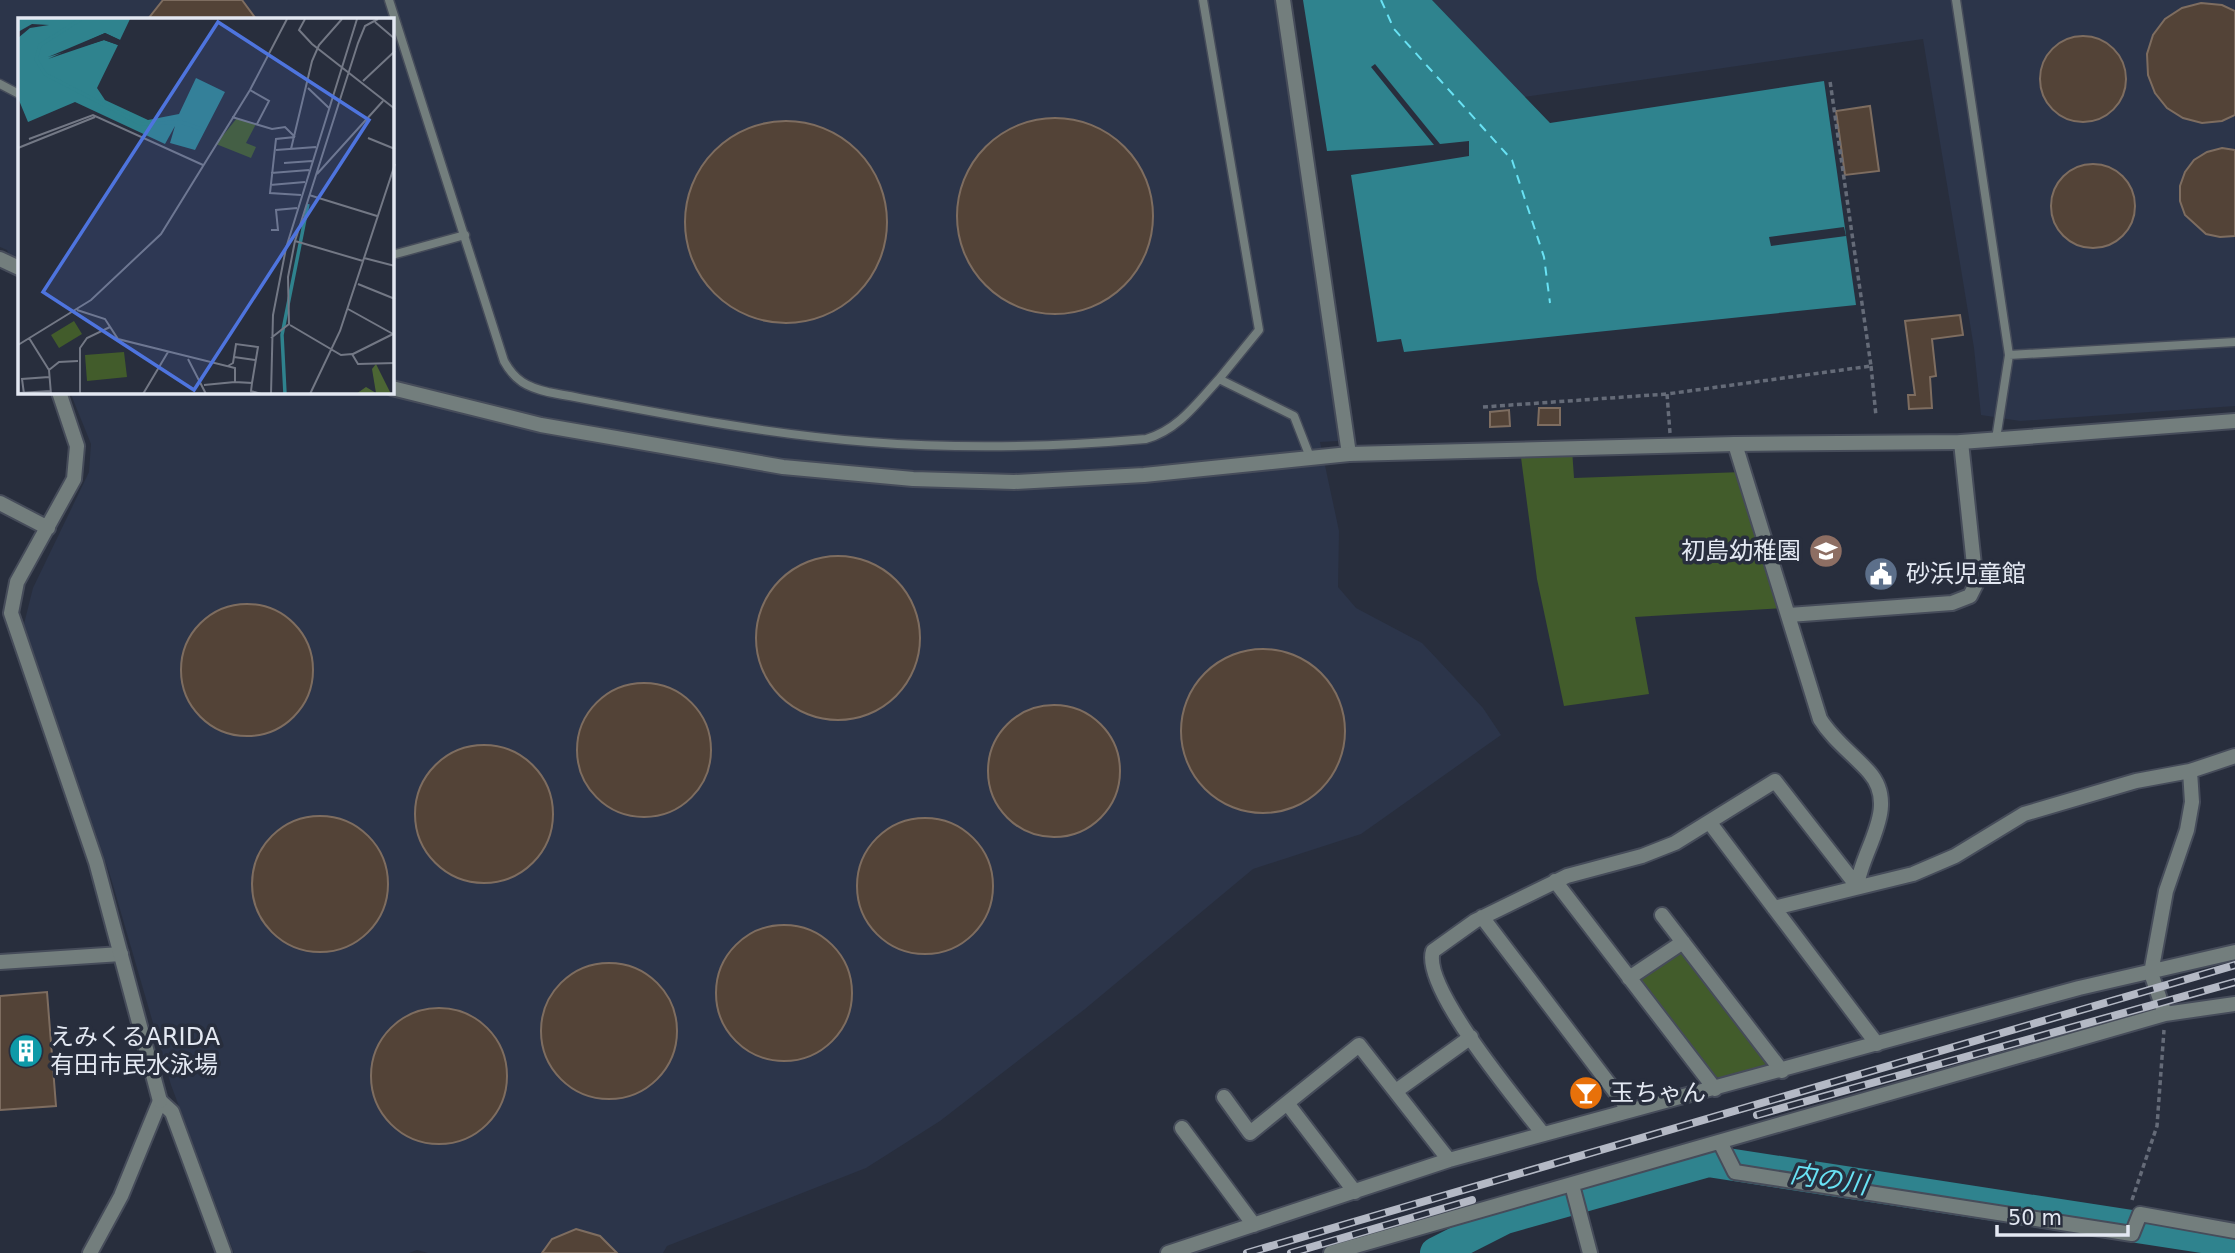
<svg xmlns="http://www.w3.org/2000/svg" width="2235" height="1253" font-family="'DejaVu Sans','Noto Sans JP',sans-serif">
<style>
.built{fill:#2c354a}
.green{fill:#425c2b}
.water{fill:#2f838e}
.pier{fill:#282e3d}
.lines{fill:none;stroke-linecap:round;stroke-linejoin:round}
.river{stroke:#2f838e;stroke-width:32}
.ferry{stroke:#69e2f4;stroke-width:2;stroke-dasharray:9 7;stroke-linecap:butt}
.building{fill:#534337;stroke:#7e6d60;stroke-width:2}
.service-casing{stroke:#464c5a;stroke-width:11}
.minor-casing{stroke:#464c5a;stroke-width:18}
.tertiary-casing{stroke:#464c5a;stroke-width:18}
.path{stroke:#656b78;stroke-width:3.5;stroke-dasharray:5 3.5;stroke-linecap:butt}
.service{stroke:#737e7d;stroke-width:8}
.minor{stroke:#737e7d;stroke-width:14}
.tertiary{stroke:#737e7d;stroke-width:14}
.rail-casing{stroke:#b4b9c5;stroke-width:8}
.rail{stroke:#282e3d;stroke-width:5;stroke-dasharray:16;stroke-linecap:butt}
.labels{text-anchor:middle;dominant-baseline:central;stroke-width:7;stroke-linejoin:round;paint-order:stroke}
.poi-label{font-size:24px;fill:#e3e8f2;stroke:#282e3d;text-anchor:start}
.water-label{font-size:26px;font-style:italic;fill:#69e2f4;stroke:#282e3d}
.inset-river{fill:none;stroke:#2f838e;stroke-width:3.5}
.inset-road{fill:none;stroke:#737885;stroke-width:2}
.view{fill:#4e74de;fill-opacity:0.15;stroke:#4e74de;stroke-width:3.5}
.inset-edge{fill:none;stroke:#e3e8f2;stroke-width:3.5}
</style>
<rect width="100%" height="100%" fill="#282e3d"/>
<!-- built -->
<path class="built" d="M0 0H1278L1338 441 1320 442 1339 531 1338 587 1356 608 1422 643 1483 708 1501 735 1361 834 1253 869 1085 1009 940 1121 866 1168 667 1246 663 1253H428L417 1250 409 1253H234L171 1085 110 875 24 624 33 588 89 472 91 444 70 392H392V19H19V278L7 250 0 247Z
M1432 0H2235V406L2020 421 1981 415 1974 348 1923 39 1524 97Z"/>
<!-- green -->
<path class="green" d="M1572 449 1574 478 1743 472 1786 608 1635 617 1649 694 1564 706 1537 579 1520 450Z
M1684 951 1768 1057 1764 1067 1722 1079 1714 1076 1639 980Z"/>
<!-- water -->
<path class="water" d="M1303 0H1432L1550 123 1824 81 1856 305 1404 352 1401 339 1377 342 1351 175 1469 156V141L1440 144 1375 64 1371 67 1434 145 1327 151Z"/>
<!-- pier -->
<path class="pier" d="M1844 227 1846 236 1771 246 1769 237Z"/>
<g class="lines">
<!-- river -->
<path class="river" d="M1436 1253 1505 1218 1708 1161 2235 1242"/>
<!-- ferry -->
<path class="ferry" d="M1381 0 1394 29 1512 160 1544 257 1550 303"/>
</g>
<!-- building -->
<path class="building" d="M163 0H242L256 19H148Z
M2201 3 2222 5 2235 11V115L2222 121 2202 123 2183 118 2167 108 2155 93 2148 75 2147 54 2153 35 2165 19 2182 8Z
M2040 79a43 43 0 1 1 86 0a43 43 0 1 1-86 0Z
M1870 106 1879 171 1845 175 1836 111Z
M957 216a98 98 0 1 1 196 0a98 98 0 1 1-196 0Z
M685 222a101 101 0 1 1 202 0a101 101 0 1 1-202 0Z
M2222 148 2235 150V236L2220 237 2206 234 2185 215 2180 201V186L2185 172 2194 160 2207 152Z
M2051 206a42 42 0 1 1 84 0a42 42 0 1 1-84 0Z
M1960 315 1963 335 1932 339 1936 376 1930 377 1932 408 1909 409 1908 395H1915L1905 321Z
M1539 408H1560V425H1538Z
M1509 410 1510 426 1490 427V412Z
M756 638a82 82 0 1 1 164 0a82 82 0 1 1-164 0Z
M181 670a66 66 0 1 1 132 0a66 66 0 1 1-132 0Z
M1181 731a82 82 0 1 1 164 0a82 82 0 1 1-164 0Z
M577 750a67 67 0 1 1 134 0a67 67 0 1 1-134 0Z
M988 771a66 66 0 1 1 132 0a66 66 0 1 1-132 0Z
M415 814a69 69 0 1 1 138 0a69 69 0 1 1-138 0Z
M252 884a68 68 0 1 1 136 0a68 68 0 1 1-136 0Z
M857 886a68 68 0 1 1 136 0a68 68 0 1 1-136 0Z
M716 993a68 68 0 1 1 136 0a68 68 0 1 1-136 0Z
M541 1031a68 68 0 1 1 136 0a68 68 0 1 1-136 0Z
M47 992 56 1106 0 1110V996Z
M371 1076a68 68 0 1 1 136 0a68 68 0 1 1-136 0Z
M576 1229 600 1236 617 1253H542L552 1239Z"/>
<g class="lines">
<!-- service casing -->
<g class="service-casing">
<path id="service" d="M389 0 504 361C515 381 527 387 548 392 654 412 762 434 869 442 961 449 1055 447 1146 439 1178 430 1197 403 1219 379
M1203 0 1259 330 1219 379 1294 416 1310 457
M1956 0 2009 355 1996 439
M0 84 19 94
M392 255 465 235
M2009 355 2235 342"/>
</g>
<!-- minor casing -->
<g class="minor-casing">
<path id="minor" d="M1283 0 1349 454
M1735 444 1820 719C1833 740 1853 754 1869 772 1900 807 1862 849 1857 886
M1789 615 1952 603 1970 596 1976 584 1961 442
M1710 823 1877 1044
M1555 881 1715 1089
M1774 908 1913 874 1955 856 2024 814 2136 781 2190 771 2235 756
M1662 915 1782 1071
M1482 917 1629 1110
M0 962 121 954
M1629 978 1683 942
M2165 1014 2151 973 2166 891 2187 830 2192 802 2190 771
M1396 1091 1471 1037
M1224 1097 1250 1133 1359 1045 1449 1160
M160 1101 172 1112 224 1253
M1287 1103 1355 1192
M1182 1128 1254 1225
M1543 1134C1518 1101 1421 987 1433 951L1475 921 1567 876 1642 856 1675 843 1775 781 1857 886
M1720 1142 1735 1172 2132 1234 2140 1214 2235 1231
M1572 1185 1590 1253
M90 1253 121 1196 160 1101
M1168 1253 1449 1160 2079 988 2235 952
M1331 1253 2165 1014 2235 1004"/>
</g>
<!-- tertiary casing -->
<g class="tertiary-casing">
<path id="tertiary" d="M0 259 19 268
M392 388 541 425 783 467 913 479 1014 482 1144 475 1349 454 1735 444 1961 442 2235 421
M59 392 77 446 74 479 17 582 11 613 96 862 160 1101
M0 503 48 528"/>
</g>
<!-- path -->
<path class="path" d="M1871 366 1876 416
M1483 407 1667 394
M1670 433 1667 394 1871 366 1830 81
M2132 1200 2157 1126 2164 1030"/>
<!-- service -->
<use href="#service" class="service"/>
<!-- minor -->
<use href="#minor" class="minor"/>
<!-- tertiary -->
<use href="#tertiary" class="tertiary"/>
<!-- rail casing -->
<g class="rail-casing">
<path id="rail" d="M1757 1115 2235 982
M1247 1253 2235 965
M1291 1253 1472 1200"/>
</g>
<!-- rail -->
<use href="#rail" class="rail"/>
</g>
<!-- icons -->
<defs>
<g id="school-disc" transform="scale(1.75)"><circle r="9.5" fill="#8d6e63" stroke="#282e3d"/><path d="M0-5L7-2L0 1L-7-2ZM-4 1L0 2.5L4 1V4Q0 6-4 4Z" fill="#fff"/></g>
<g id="civic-disc" transform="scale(1.75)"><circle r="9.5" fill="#5c6f8a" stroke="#282e3d"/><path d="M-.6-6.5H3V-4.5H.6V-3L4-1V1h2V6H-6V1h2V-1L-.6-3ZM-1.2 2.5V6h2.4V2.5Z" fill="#fff"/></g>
<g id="building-disc" transform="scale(1.75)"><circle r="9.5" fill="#0f9aa8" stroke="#282e3d"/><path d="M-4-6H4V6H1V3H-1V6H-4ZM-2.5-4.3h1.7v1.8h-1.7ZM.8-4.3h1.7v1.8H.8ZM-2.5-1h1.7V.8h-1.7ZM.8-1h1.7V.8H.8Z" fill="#fff"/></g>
<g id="bar-disc" transform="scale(1.75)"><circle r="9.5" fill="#e8710a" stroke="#282e3d"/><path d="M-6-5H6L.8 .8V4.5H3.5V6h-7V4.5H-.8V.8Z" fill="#fff"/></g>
</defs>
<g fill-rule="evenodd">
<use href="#school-disc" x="1826" y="551"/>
<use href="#civic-disc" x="1881" y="574"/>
<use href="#building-disc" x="26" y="1051"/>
<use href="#bar-disc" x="1586" y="1093"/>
</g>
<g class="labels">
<!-- poi labels -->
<g class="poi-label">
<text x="1801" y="551" text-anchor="end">初島幼稚園</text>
<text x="1906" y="574">砂浜児童館</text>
<text x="50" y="1037">えみくるARIDA<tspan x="50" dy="28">有田市民水泳場</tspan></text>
<text x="1610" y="1093">玉ちゃん</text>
</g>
<!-- water labels -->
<g class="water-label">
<text transform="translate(1829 1179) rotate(9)">内の川</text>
</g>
</g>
<!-- overview -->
<g transform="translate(18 18)">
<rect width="376" height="376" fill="#282e3d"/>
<path d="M219 100 238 106 228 125 238 129 233 140 198 126ZM56 303 64 316 41 330 33 317ZM106 334 109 359 69 363 67 337Z" fill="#425c2b"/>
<path d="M358 346 373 376H338L348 369 358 375 354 351Z" fill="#4c6634"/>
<path d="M0 1H112L102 22 87 15 30 39 86 22 100 27 79 70 87 82 130 102 161 96 178 60 207 74 177 132 152 125 157 108 147 126 57 84 10 104 0 80V20L12 10 31 7 14 6 0 14Z" fill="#2f838e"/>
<path d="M87 15 102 22 100 27 86 22 30 41Z" fill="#282e3d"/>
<path class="inset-river" d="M63 1 22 27 18 41 27 56 123 106 163 104 183 111M267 376 264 317 290 186"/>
<path class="inset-road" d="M287 1 281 12 294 26 377 91M357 4 377 21M345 63 377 33M290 70 311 90M232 72 251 83 239 106M214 99 254 111 267 109 277 119M277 119 258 121 252 175 283 177M350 120 377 131M11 121 75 97 185 147M0 130 77 99M273 131 294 43 301 27 324 1M258 132 298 129M266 145 294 143M253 155 291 152M299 156 365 83M252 167 287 164M291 177 359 198M253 212H260L258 192 279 190M277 223 345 243M346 240 377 248M340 266 377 281M330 291 375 316M59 292 87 301 100 321 217 350V364L234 365 233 373 243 376M272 307 323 337 334 336 340 346 377 345M11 320 31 352 33 376M253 320 271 306 270 259 277 223 340 25 347 8 360 1M0 327 73 282 143 216 232 72 269 1M335 336 375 316M216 339 237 342M170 341 188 376M210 348 215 345 218 326 240 329 234 365M31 352 41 344 60 343M186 367 217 364M0 375 33 373M6 376 4 361 31 359M62 376V330L69 320 92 309M125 376 150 334M253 376 255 297 268 230 339 1M292 376 322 313 377 146"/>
<path class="view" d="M200 4 351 102 176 372 25 274Z"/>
<rect width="376" height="376" class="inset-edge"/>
</g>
<!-- scale -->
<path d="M1997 1225v10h131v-10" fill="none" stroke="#e3e8f2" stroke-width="3.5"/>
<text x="2008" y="1225" font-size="21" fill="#e3e8f2" stroke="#282e3d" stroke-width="5" paint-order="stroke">50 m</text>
</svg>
